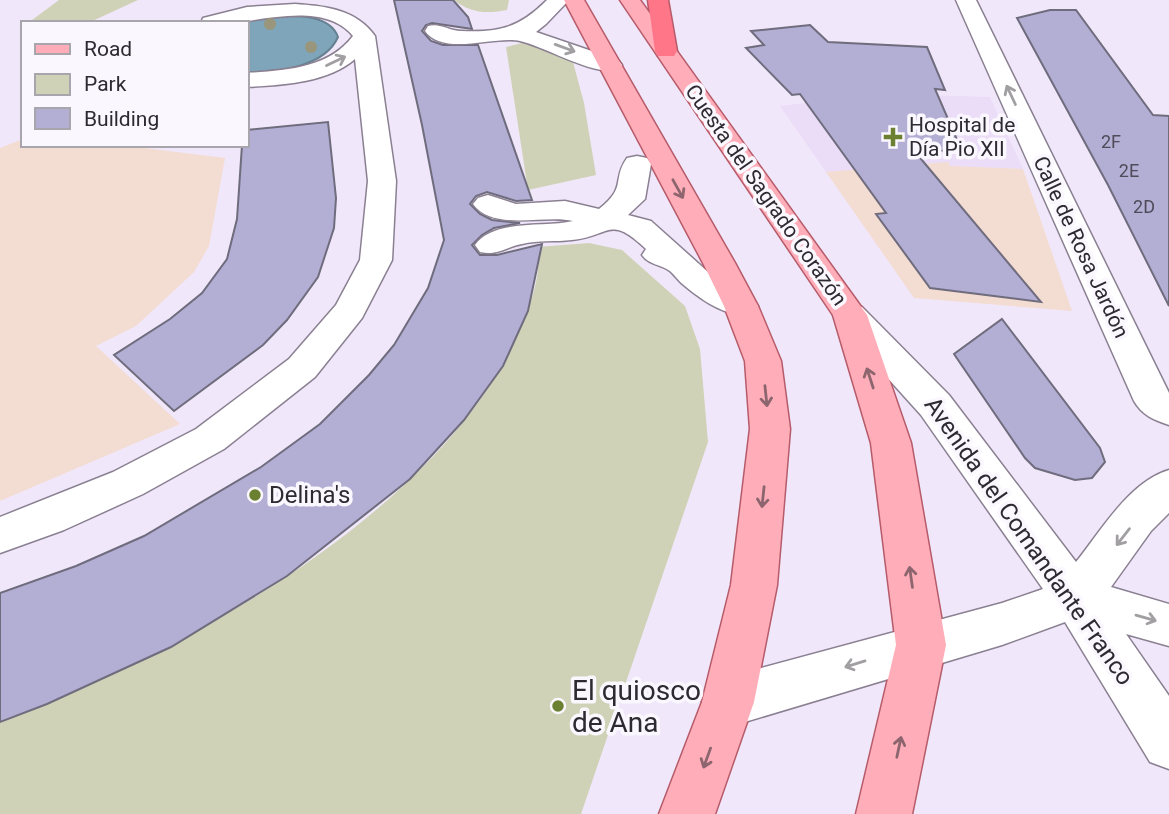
<svg xmlns="http://www.w3.org/2000/svg" width="1169" height="814" font-family="Roboto,sans-serif">
<style>
.built{fill:#ebdcf7}
.education{fill:#f3dcd1}
.green{fill:#cfd2b6}
.water{fill:#7ea5ba;stroke:#668091;stroke-width:2}
.building{fill:#b3aed3;stroke:#6f6c7e;stroke-width:2}
.lines{fill:none;stroke-linecap:round;stroke-linejoin:round}
.minor-casing{stroke:#8a8092;stroke-width:3}
.major-casing{stroke:#b65b6a;stroke-width:3}
.highway-casing{stroke:#b65b6a;stroke-width:3}
.minor{fill:#fff;fill-rule:evenodd}
.major{fill:#ffadb8;fill-rule:evenodd}
.highway{fill:#ff7689;fill-rule:evenodd}
.tree{fill:#99967c}
.oneway{stroke:#a19fa2}
.oneway2{stroke:#8c656e}
.poi-dot{fill:#6b8031;stroke:#fbf7fe;stroke-width:2.5}
.labels{text-anchor:middle;dominant-baseline:central;stroke-width:7;stroke-linejoin:round;paint-order:stroke}
.far-number-label{font-size:18px;fill:#4f4b5a}
.far-poi-label{font-size:21px;fill:#2e2a31;stroke:#fbf7fe;text-anchor:start}
.far-street-label{font-size:21px;fill:#2e2a31;stroke:#fbf7fe}
.poi-label{font-size:24px;fill:#2e2a31;stroke:#fbf7fe;text-anchor:start}
.street-label{font-size:24px;fill:#2e2a31;stroke:#fbf7fe}
.near-poi-label{font-size:28px;fill:#2e2a31;stroke:#fbf7fe;text-anchor:start}
</style>
<rect width="100%" height="100%" fill="#f1e7fa"/>
<!-- built -->
<path class="built" d="M884 94 990 97 1023 169 950 166 948 162 826 172 780 106Z"/>
<!-- education -->
<path class="education" d="M23 139V145H120L225 158 209 246 194 272 136 326 96 346 180 424 0 501V148Z
M948 162 950 166 1023 169 1072 311 914 298 826 172Z"/>
<!-- green -->
<path class="green" d="M59 0H138L88 23H28Z
M454 0H509L507 10C487 14 470 13 454 0Z
M526 42 573 62 584 103 596 175 528 190 506 47Z
M589 243 622 250 685 306 700 349 708 442 581 814H0V722C177 655 434 517 516 338 528 311 543 276 537 247Z"/>
<!-- water -->
<path class="water" d="M268 16C290 16 329 12 338 37 325 67 276 73 247 72V23H236Z"/>
<!-- building -->
<path class="building" d="M394 0H453L468 17 472 29 432 23 426 25 422 31 431 41 443 45H478L532 200 516 201 487 192 476 196 470 204 480 214 492 220 520 223 494 228 482 235 472 245 480 255H497L542 244 528 311 503 366 464 420 410 479 287 576 171 647 47 704 0 722V593L76 566 144 536 261 467 320 424 369 375 394 345 428 288 444 240 422 125Z
M1050 10H1076L1153 115 1169 116V306L1108 185 1017 18Z
M810 25 828 42 927 47 945 90 935 89 961 149 916 153 1041 302 930 288 876 214 886 213 800 94 792 95 746 48 764 45 751 31Z
M328 122 336 198 334 228 318 277 287 320 263 345 174 411 114 355 170 319 202 293 227 259 237 219 242 145H247V130Z
M1002 319 1100 448 1105 462 1092 478 1075 480 1035 468 1025 458 954 354Z"/>
<g class="lines">
<!-- minor casing -->
<g class="minor-casing">
<path id="minor" d="M547 0H569L546 24 536 32 618 60 622 65 618 70C593 76 546 47 520 41 496 35 443 57 425 31L428 26C441 23 449 31 461 31 500 33 520 27 547 0Z
M956 0H976L1169 393V425C1154 420 1142 415 1134 401Z
M295 4C325 6 356 9 375 36L396 181 392 260 362 318 315 377 224 449 143 494 64 530 0 553V517L113 472 196 429 289 359 336 305 360 260 368 181 355 59C327 83 282 85 247 87V73C285 70 328 69 353 36 326 3 269 19 233 23 223 24 211 23 201 23L203 18 247 7Z
M637 156 647 158 651 164 645 199 628 215 651 221 708 272 753 299 758 306 753 313C730 320 703 301 685 286 679 282 675 275 670 271 660 264 649 265 642 255L646 249C609 214 611 236 572 240 556 242 538 240 522 244 506 247 497 256 480 252L475 245C494 218 546 228 573 221 546 214 493 232 473 204L478 198 488 195 516 204 565 201 599 209C628 186 611 181 627 158Z
M850 304 862 307 949 395 1076 562C1101 531 1129 482 1169 470V513L1151 531 1111 587 1169 604V646L1126 634 1169 696V769L1150 762 1065 622 1002 645 728 727 710 719 702 702 710 685 728 677 1002 603 1043 589 921 415 838 323 833 315 838 307Z"/>
</g>
<!-- major casing -->
<g class="major-casing">
<path id="major" d="M564 0H584L735 263 758 306 781 361 790 429 777 585 754 702 715 814H659L702 702 731 585 750 429 745 361 724 306 703 263Z
M620 0H640L867 315 911 443 946 645 912 814H856L896 645 871 443 833 315Z"/>
</g>
<!-- highway casing -->
<g class="highway-casing">
<path id="highway" d="M648 0H668L677 51 674 56H658L655 51Z"/>
</g>
<!-- minor -->
<use href="#minor" class="minor"/>
<!-- major -->
<use href="#major" class="major"/>
<!-- highway -->
<use href="#highway" class="highway"/>
</g>
<!-- trees -->
<g class="tree">
<circle cx="270" cy="24" r="6"/>
<circle cx="311" cy="47" r="6"/>
</g>
<!-- one-way arrows -->
<defs><path id="oneway-shaft" d="M-6 0H5M1.5-3L5.5 0L1.5 3" fill="none" stroke-width="1.6" stroke-linecap="round" stroke-linejoin="round" transform="scale(1.75)"/></defs>
<g class="oneway">
<use href="#oneway-shaft" transform="translate(565 48) rotate(20)"/>
<use href="#oneway-shaft" transform="translate(336 61) rotate(-26)"/>
<use href="#oneway-shaft" transform="translate(1011 95) rotate(-115)"/>
<use href="#oneway-shaft" transform="translate(1123 537) rotate(128)"/>
<use href="#oneway-shaft" transform="translate(1146 618) rotate(16)"/>
<use href="#oneway-shaft" transform="translate(855 664) rotate(163)"/>
</g>
<g class="oneway2">
<use href="#oneway-shaft" transform="translate(678 189) rotate(61)"/>
<use href="#oneway-shaft" transform="translate(870 378) rotate(-108)"/>
<use href="#oneway-shaft" transform="translate(766 396) rotate(84)"/>
<use href="#oneway-shaft" transform="translate(763 497) rotate(96)"/>
<use href="#oneway-shaft" transform="translate(911 577) rotate(-98)"/>
<use href="#oneway-shaft" transform="translate(899 747) rotate(-78)"/>
<use href="#oneway-shaft" transform="translate(707 758) rotate(110)"/>
</g>
<!-- markers -->
<g class="poi-dot">
<path d="M889.5 126.5h7v7h7v7h-7v7h-7v-7h-7v-7h7z"/>
<circle cx="255" cy="495" r="7"/>
<circle cx="558" cy="706" r="7"/>
</g>
<g class="labels">
<!-- far-number labels -->
<g class="far-number-label">
<text x="1111" y="141">2F</text>
<text x="1129" y="170">2E</text>
<text x="1144" y="206">2D</text>
</g>
<!-- far-poi labels -->
<g class="far-poi-label">
<text x="909" y="125">Hospital de<tspan x="909" dy="24">Día Pio XII</tspan></text>
</g>
<!-- far-street labels -->
<g class="far-street-label">
<text transform="translate(766 195) rotate(55)">Cuesta del Sagrado Corazón</text>
<text transform="translate(1081 247) rotate(65)">Calle de Rosa Jardón</text>
</g>
<!-- poi labels -->
<g class="poi-label">
<text x="269" y="495">Delina's</text>
</g>
<!-- street labels -->
<g class="street-label">
<text transform="translate(1029 541) rotate(55)">Avenida del Comandante Franco</text>
</g>
<!-- near-poi labels -->
<g class="near-poi-label">
<text x="572" y="690">El quiosco<tspan x="572" dy="32">de Ana</tspan></text>
</g>
</g>
<!-- legend -->
<rect x="21" y="21" width="228" height="126" fill="#fbf7fe" stroke="#a9a5ac" stroke-width="2"/>
<rect x="35" y="44" width="35" height="10" fill="#ffadb8" stroke="#a9a5ac" stroke-width="2"/>
<text x="84" y="56" font-size="21" fill="#2e2a31">Road</text>
<rect x="35" y="74" width="35" height="21" fill="#cfd2b6" stroke="#a9a5ac" stroke-width="2"/>
<text x="84" y="91" font-size="21" fill="#2e2a31">Park</text>
<rect x="35" y="108" width="35" height="21" fill="#b3aed3" stroke="#a9a5ac" stroke-width="2"/>
<text x="84" y="126" font-size="21" fill="#2e2a31">Building</text>
</svg>
